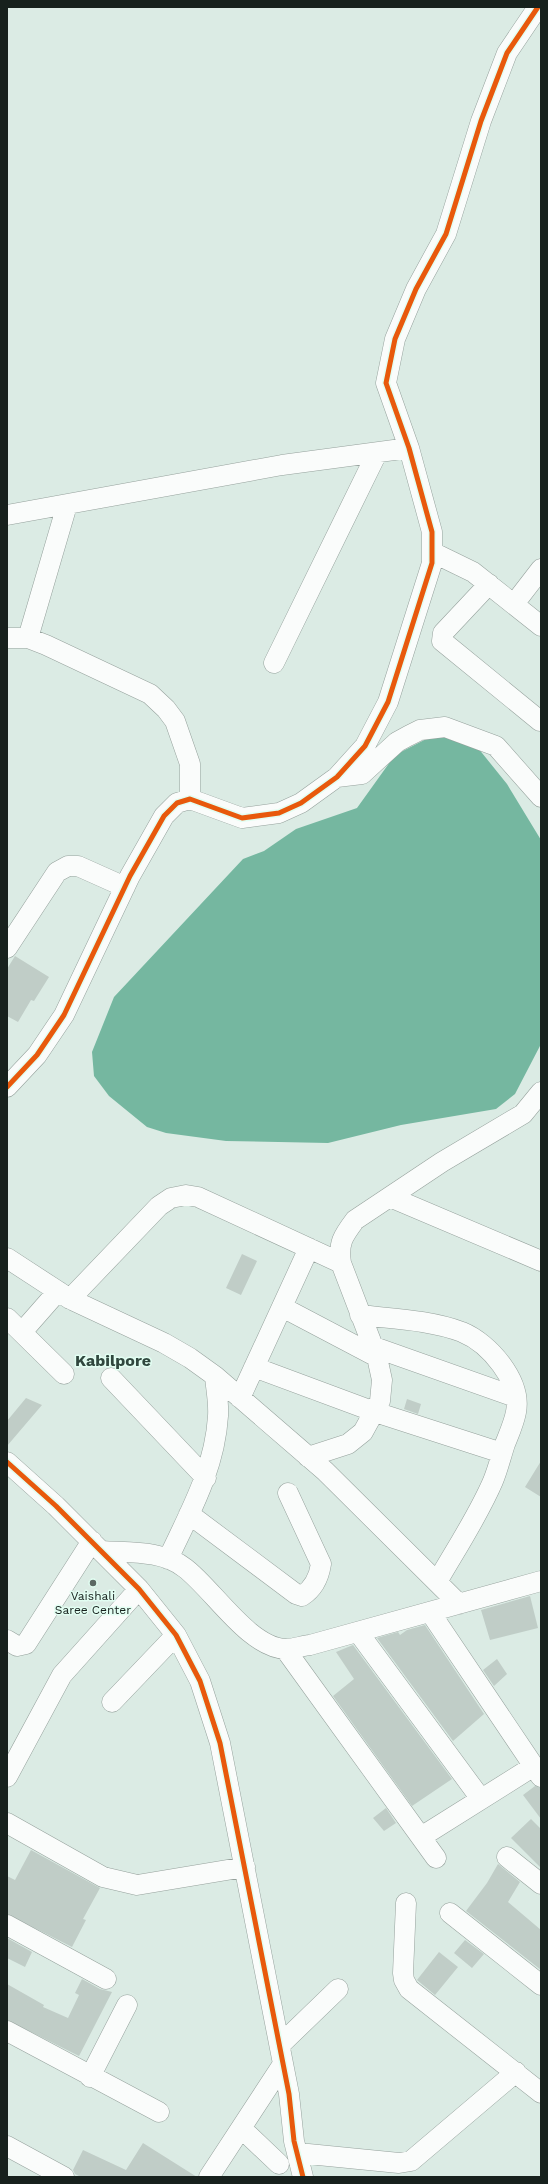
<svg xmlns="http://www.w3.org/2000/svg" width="548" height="2184" font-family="'Work Sans',sans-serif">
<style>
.water{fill:#75b7a0}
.building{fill:#c0cdc7}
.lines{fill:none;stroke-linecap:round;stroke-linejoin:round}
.minor-casing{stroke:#95a19c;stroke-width:21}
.minor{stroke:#fafcfb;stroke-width:20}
.cycleway-casing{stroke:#e2fef2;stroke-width:8}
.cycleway{stroke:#e8590c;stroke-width:5}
.poi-dot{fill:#5c6863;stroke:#e2fef2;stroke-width:1.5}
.labels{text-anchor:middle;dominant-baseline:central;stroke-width:3;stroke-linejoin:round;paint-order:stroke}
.poi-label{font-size:12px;fill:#17211d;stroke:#e2fef2}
.district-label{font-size:16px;font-weight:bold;fill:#30473e;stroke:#e2fef2}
</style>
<rect width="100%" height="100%" fill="#dbebe4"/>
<!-- water -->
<path class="water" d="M436 734 478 748 507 784 541 840V1044L515 1094 496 1109 401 1125 328 1143 226 1141 166 1133 147 1127 109 1096 94 1076 92 1052 114 997 243 859 264 851 296 829 357 808 395 755Z"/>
<!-- building -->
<path class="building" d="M15 956 49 977 34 1001 31 1000 18 1022 7 1016V969Z
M242 1254 257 1261 241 1295 226 1288Z
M26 1398 42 1405 7 1446V1421Z
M407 1399 421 1404 418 1414 404 1409Z
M541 1461V1497L525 1487Z
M530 1596 538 1628 490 1640 481 1610Z
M425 1625 484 1714 453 1741 377 1638 398 1632 400 1635 407 1630Z
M353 1645 452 1779 412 1806 333 1696 354 1679 336 1652Z
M497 1659 507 1674 494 1686 483 1670Z
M535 1786 541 1788V1819L523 1795Z
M386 1808 396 1823 384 1831 373 1818Z
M531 1819 541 1829V1868L511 1838Z
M31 1850 100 1888 83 1919 86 1920 72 1947 7 1914V1876L15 1880Z
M498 1864 520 1882 508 1902 541 1930V1970L466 1911 487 1883Z
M7 1938 32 1952 25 1967 7 1958Z
M465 1940 484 1954 472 1968 454 1953Z
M439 1952 458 1967 435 1995 417 1980Z
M82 1979 100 1989 112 1992 79 2056 7 2020V1984L44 2005 43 2007 68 2018 79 1995 75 1993Z
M143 2143 197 2177H81L75 2174 73 2170 83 2150 126 2170Z"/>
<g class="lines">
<!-- minor casing -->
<g class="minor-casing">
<path id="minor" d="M7 515 282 465 409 448
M432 552 473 572 541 626
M489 584 443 633 442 641 540 721
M514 604 541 569
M7 638H28L46 645 150 694 166 709 175 721 190 764V799
M28 638 67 505
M274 663 377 453
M337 777 362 774 397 742 408 736 420 730 445 727 496 746 541 797
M7 948 57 872 68 866H78L125 887
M7 1087 37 1055 64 1015 130 876 164 816 177 803 190 799 242 818 279 813 301 803 337 777 365 746 388 702 432 563V532L409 448 386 383 395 339 416 289 446 234 481 121 507 53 538 7
M390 1197 541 1261
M7 1258 70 1299 164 1343 190 1358 215 1376 325 1471 459 1604
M70 1299 159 1206 171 1198 186 1195 198 1197 341 1263
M282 1307 377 1357
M360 1315C394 1319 430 1320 462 1332 489 1343 522 1381 516 1412 514 1423 509 1434 505 1444 501 1456 498 1469 493 1481 478 1516 456 1549 437 1582
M7 1318 64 1374
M22 1332 58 1291
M374 1347 515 1397
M254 1367 375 1412 502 1453
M111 1378 206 1478
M240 1398 309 1248
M308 1457 348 1444 363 1432 380 1401 382 1380 377 1357 341 1263C338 1243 343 1236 355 1220L442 1162 523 1114 541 1092
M7 1462 56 1506 139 1589 176 1635 200 1681 220 1743 289 2094 294 2141 303 2177
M189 1514 296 1594 302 1596C313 1589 319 1577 321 1564L288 1493
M102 1551C129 1553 162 1550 185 1568 213 1589 249 1648 286 1649 293 1649 302 1646 310 1645L541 1581
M168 1559C190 1512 215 1468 218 1416 219 1403 216 1389 215 1376
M430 1612 541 1777
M358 1632 481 1799
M7 1640 17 1646 26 1644 92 1541
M285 1649 436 1858
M112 1702 176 1635
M7 1777 62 1675 139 1589
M7 1823 103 1877 137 1885 245 1867
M421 1837 534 1766
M507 1857 541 1884
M406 1903 403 1973 404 1980 409 1989 541 2093
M450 1913 541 1985
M7 1925 106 1979
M7 2031 159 2112
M280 2045 338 1989
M90 2077 127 2005
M241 2128 279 2164
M7 2146 64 2177
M298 2153 399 2163 411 2161 516 2072
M209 2177 283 2064"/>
</g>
<!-- minor -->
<use href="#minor" class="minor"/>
<!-- cycleway casing -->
<g class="cycleway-casing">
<path id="cycleway" d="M7 1087 37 1055 64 1015 130 876 164 816 177 803 190 799 242 818 279 813 301 803 337 777 365 746 388 702 432 563V532L409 448 386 383 395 339 416 289 446 234 481 121 507 53 538 7
M7 1462 56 1506 139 1589 176 1635 200 1681 220 1743 289 2094 294 2141 303 2177"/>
</g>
<!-- cycleway -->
<use href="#cycleway" class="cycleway"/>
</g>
<!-- markers -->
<circle class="poi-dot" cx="93" cy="1583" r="4"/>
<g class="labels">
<!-- poi labels -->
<g class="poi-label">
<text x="93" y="1596">Vaishali<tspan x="93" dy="14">Saree Center</tspan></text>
</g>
<!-- district labels -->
<g class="district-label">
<text x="113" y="1360">Kabilpore</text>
</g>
</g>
<!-- border -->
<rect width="548" height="2184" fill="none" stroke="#17211d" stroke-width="16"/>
</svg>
